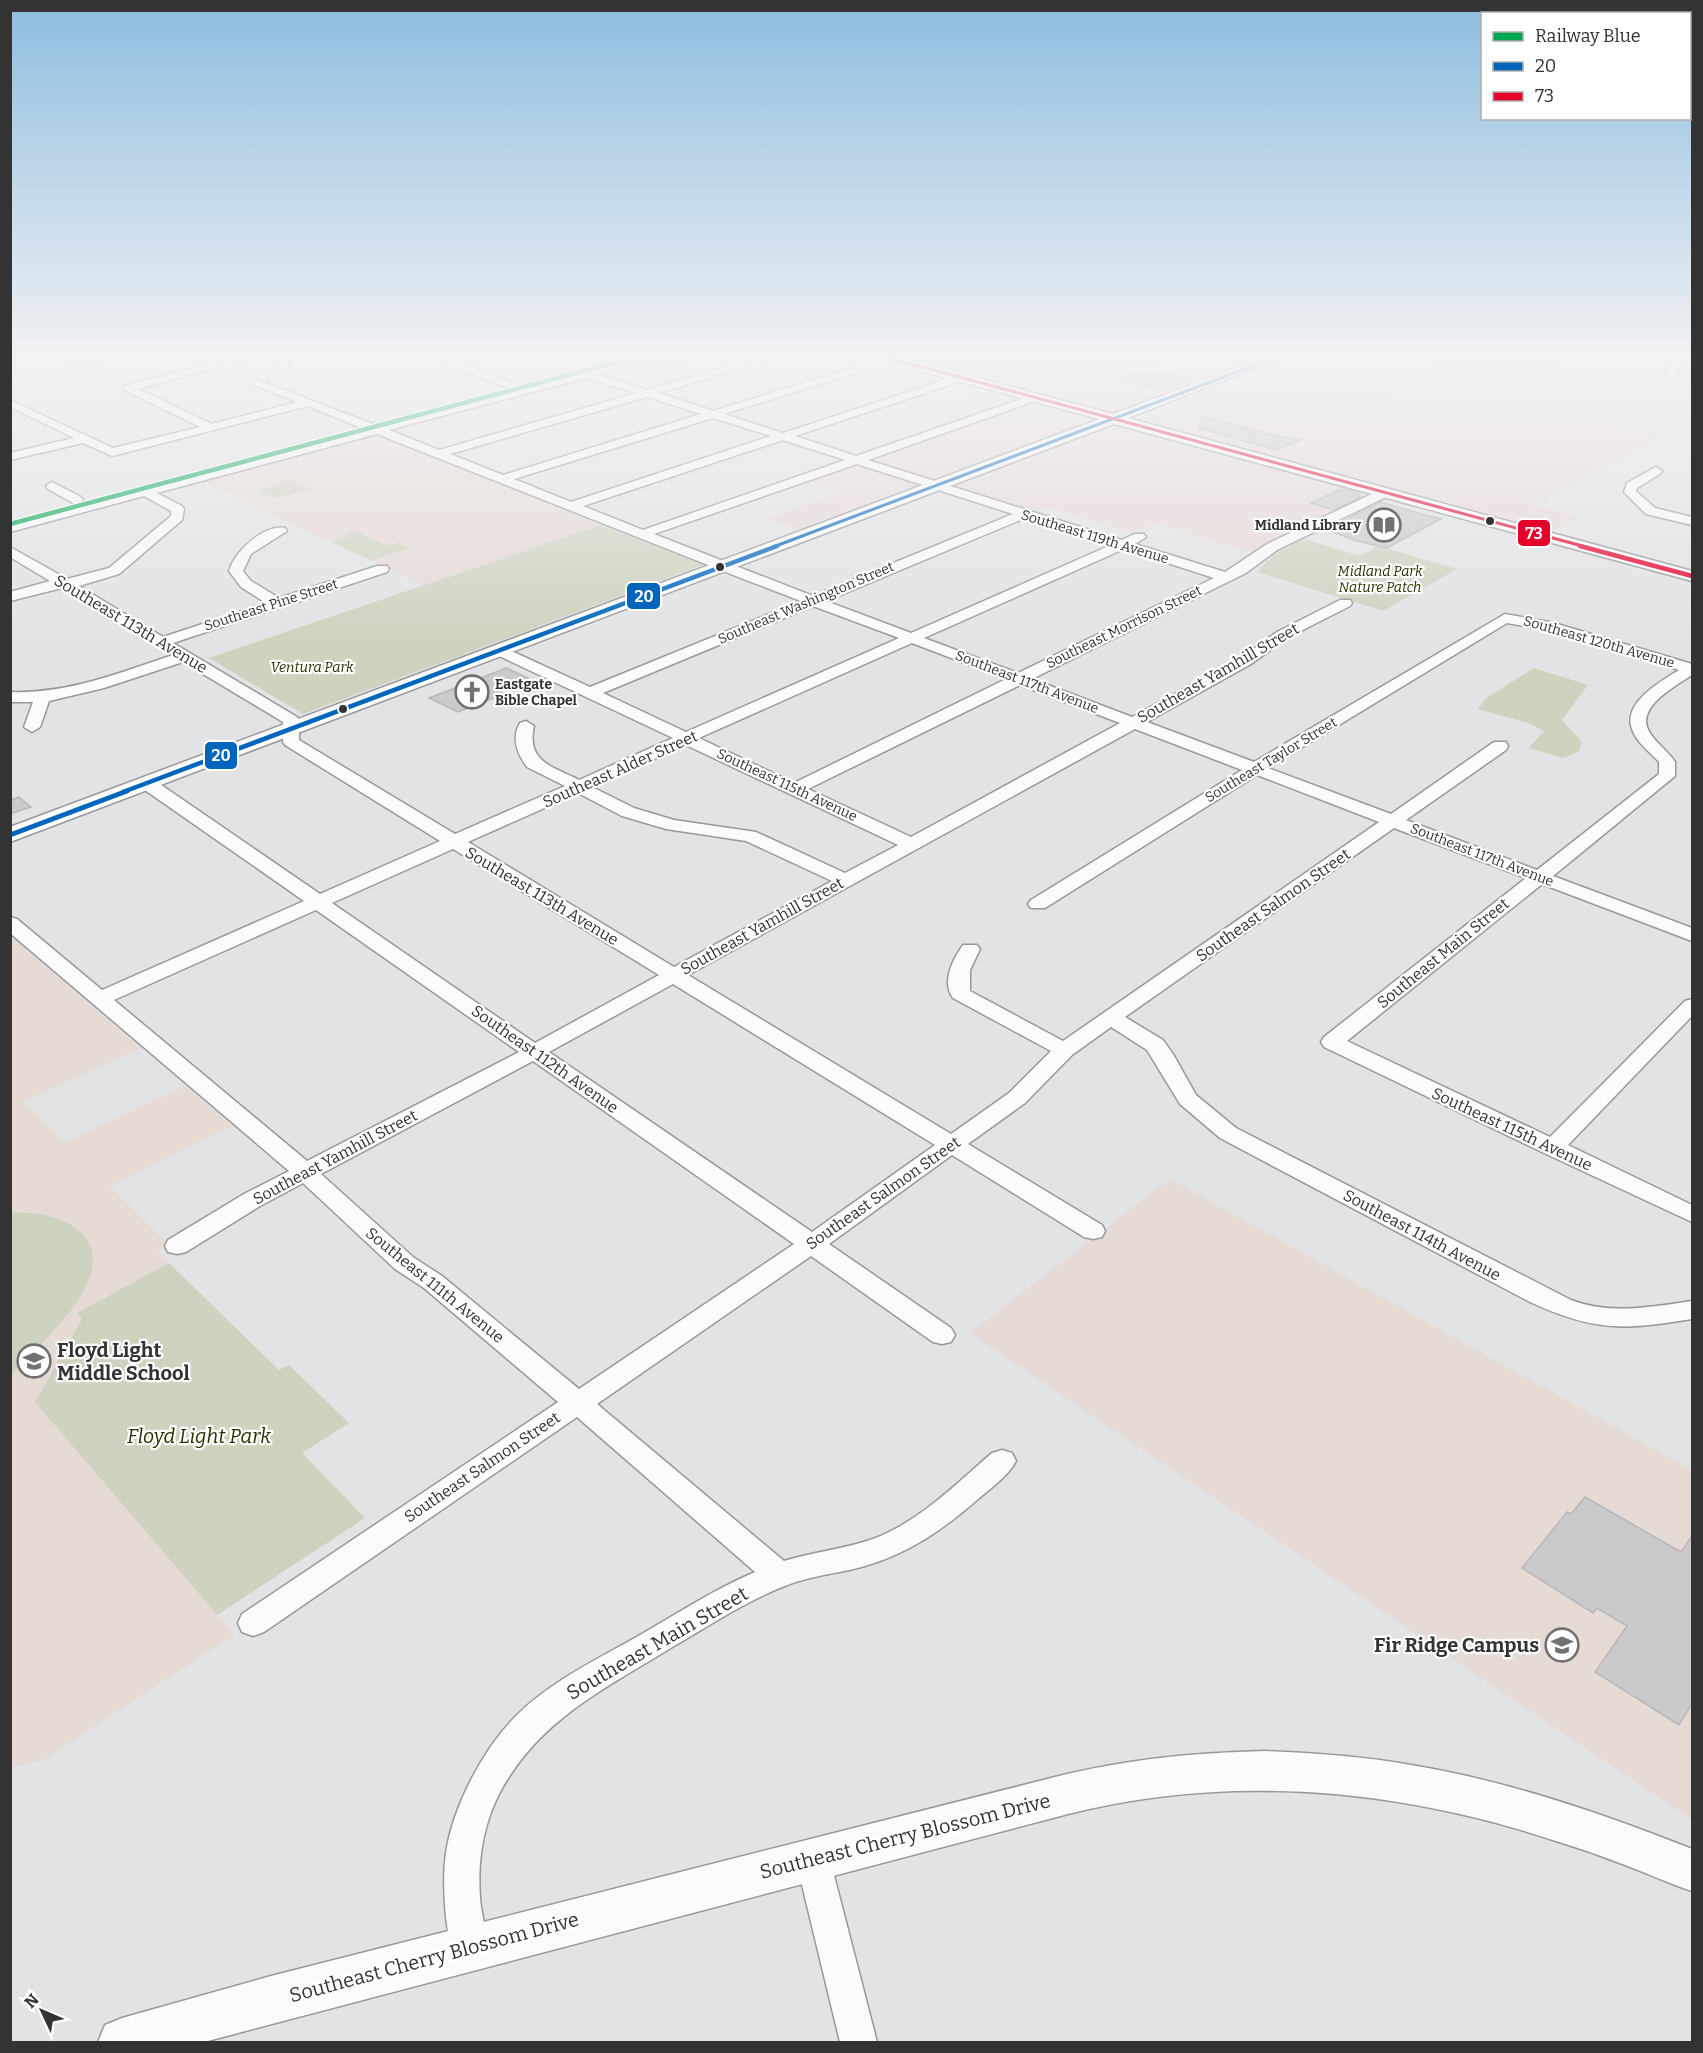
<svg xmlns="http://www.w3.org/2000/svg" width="1703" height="2053" font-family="Bitter,serif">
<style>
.commercial{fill:#e8d9d8}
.education{fill:#e6dad5}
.green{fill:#ced3bf}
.building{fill:#cacacc;stroke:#b8b8ba;stroke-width:1.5}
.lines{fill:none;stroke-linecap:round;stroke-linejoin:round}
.minor-casing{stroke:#98989a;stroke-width:3}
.major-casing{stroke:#98989a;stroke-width:3}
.minor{fill:#fbfbfb;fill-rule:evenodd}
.major{fill:#fbfbfb;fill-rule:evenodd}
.bus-1-far2-casing{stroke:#fff;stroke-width:5}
.bus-1-far1-casing{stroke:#fff;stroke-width:8}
.bus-1-casing{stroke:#fff;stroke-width:10}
.bus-2-far1-casing{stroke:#fff;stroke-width:5}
.bus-2-casing{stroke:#fff;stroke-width:8}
.bus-1-far2{stroke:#0065bd;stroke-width:3}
.bus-1-far1{stroke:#0065bd;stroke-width:4.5}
.bus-1{stroke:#0065bd;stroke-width:5}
.bus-2-far1{stroke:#e4002b;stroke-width:3}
.bus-2{stroke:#e4002b;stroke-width:4.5}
.rail-1-casing{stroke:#fff;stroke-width:7}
.rail-1{stroke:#00a651;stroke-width:4.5}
.bus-dot{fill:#333334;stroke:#fff;stroke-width:2}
.labels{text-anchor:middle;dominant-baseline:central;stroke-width:4.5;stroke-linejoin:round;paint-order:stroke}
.far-poi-label{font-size:14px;font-weight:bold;fill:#333334;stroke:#fff;text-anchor:end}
.far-street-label{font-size:14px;fill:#333334;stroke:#fff}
.far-park-label{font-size:14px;font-style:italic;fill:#2a3000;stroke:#fff}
.street-label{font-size:16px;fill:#333334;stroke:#fff}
.near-poi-label{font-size:20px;font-weight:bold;fill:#333334;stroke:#fff;text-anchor:start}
.near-park-label{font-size:20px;font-style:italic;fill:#2a3000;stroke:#fff}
.near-street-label{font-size:20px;fill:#333334;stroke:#fff}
.line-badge{stroke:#fff;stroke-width:2}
.badge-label{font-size:16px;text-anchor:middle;font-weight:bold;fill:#fff}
</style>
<rect width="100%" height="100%" fill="#e2e3e4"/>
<!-- commercial -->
<path class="commercial" d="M908 357H1163L1161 360 1165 363 1161 366 1206 376 1110 413 1049 396 1102 377 1076 370 1024 389Z
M1392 357H1582L1520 386Z
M1271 367 1496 420 1521 408 1542 413 1548 410 1661 435 1532 505 1577 517 1554 530 1135 420Z
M987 391 1094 419 798 530 768 519 839 492 810 481 989 417 950 404Z
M1114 427 1386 500 1270 558 1155 523 1132 533 1047 507 1032 513 953 489Z"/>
<!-- education -->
<path class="education" d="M369 435H375L601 525 423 585 200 481Z
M10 936 141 1048 23 1102 64 1143 185 1086 232 1126 110 1186 170 1245 158 1252 169 1263 77 1313 82 1319 35 1402 234 1635 43 1760 11 1768Z
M1170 1179 1692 1470V1820L970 1333Z"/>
<!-- green -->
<path class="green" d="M661 357H705L656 374 646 371 618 379 602 374Z
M289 481 308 489 277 498 258 490Z
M601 525 703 565 303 714 209 658Z
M355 531 385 545 400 543 409 548 371 560 332 542 348 537 344 534Z
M1304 539 1360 556 1378 546 1457 569 1383 611 1257 572 1273 555Z
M1534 668 1588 685 1562 720 1582 742 1578 752 1563 758 1529 748 1544 731 1531 724 1478 709 1485 699Z
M11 1213C33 1212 58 1215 77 1229 129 1271 39 1344 11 1375Z
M169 1263 279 1370 289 1365 349 1423 302 1453 365 1518 217 1615 35 1402 82 1319 77 1313Z"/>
<!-- building -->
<path class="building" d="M1151 370 1191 380 1161 390 1121 380Z
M1202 416 1276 436 1300 440 1276 450 1199 428Z
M1341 489 1360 494 1357 496 1361 497 1334 510 1311 503Z
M1380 502 1422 514 1441 519 1387 548 1357 541 1327 530Z
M506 668 528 678 496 690 504 694 458 712 429 698Z
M19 797 31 807 10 814V800Z
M1585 1497 1681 1552 1692 1536V1704L1679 1725 1595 1672 1627 1626 1597 1608 1593 1613 1522 1568 1567 1512 1571 1514Z"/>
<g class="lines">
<!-- minor casing -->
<g class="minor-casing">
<path id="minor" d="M96 357H116L76 368 71 365Z
M237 357H255L138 389 212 424 297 402 254 385V381L258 380 378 426 638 357H656L598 374 647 390 760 357H777L659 393 713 411 887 357H896V361L724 414 783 433 957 376H965V380L795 436 856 456 1030 396H1038V400L868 460 1122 540 1134 534H1144L1146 537 1135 544 1225 572 1267 544 1380 490H1388L1390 493 1388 496 1277 550 1246 573 1032 679 1132 717 1241 658 1277 632 1340 600H1350L1352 603 1350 606 1287 638 1251 664 1147 722 1254 762 1505 614 1554 623 1692 664V675C1676 686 1633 708 1650 733 1657 744 1668 751 1675 762V776L1553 876 1692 928V941L1542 884 1347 1041 1550 1137 1685 1001 1692 999V1016L1568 1145 1692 1205V1222L1544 1153 1324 1047 1321 1042 1324 1037 1526 878 1394 828 1125 1017 1163 1040 1173 1054 1196 1095 1236 1128 1571 1300C1610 1315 1651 1307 1692 1301V1319C1624 1330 1595 1332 1530 1302L1220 1138 1180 1104 1147 1050 1111 1027 1072 1055 1025 1103 968 1144 1102 1225 1105 1231 1102 1237 1093 1239 1084 1237 952 1155 829 1244 951 1328 955 1335 951 1342 942 1344 933 1342 811 1256 597 1404 784 1561C813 1552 844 1549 873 1539 919 1522 956 1484 992 1453L1002 1450 1012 1453 1016 1461C1008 1476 991 1488 978 1499 944 1529 909 1553 865 1566 841 1573 814 1575 790 1584 749 1599 712 1624 674 1646 613 1684 549 1714 509 1777 485 1813 477 1856 480 1898 481 1913 488 1935 486 1948 485 1952 482 1957 481 1961L468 1966 455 1961C449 1946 448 1932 446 1917 444 1896 443 1874 446 1853 453 1806 484 1747 518 1714 553 1680 598 1659 640 1635 678 1613 715 1589 755 1572L577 1417 264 1632 253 1636 242 1632 238 1623 242 1614 558 1402 424 1288 395 1269 303 1183 260 1206 186 1252 177 1254 168 1252 165 1246 168 1240 244 1194 289 1171 10 933V917L17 919 102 990 304 901 142 788 139 784 142 780H154L320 894 440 841 285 745 283 742V722L183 662 104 688 49 701 40 727 32 732 24 727 33 702H10V692C68 694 119 673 173 655L62 588 10 601V592L50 581 10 557V547L67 579 109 568 171 516V511L144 496 10 532V524L366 430 308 406 112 456 83 443 10 460V453L74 438 10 407V400L113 448 200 427 124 390V386ZM586 378 636 393 439 450 389 430ZM647 397 701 414 503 475 450 454ZM713 418 771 436 571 502 514 479ZM377 434 746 580 801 601 590 687 505 648H495L493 651 495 654 673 738 579 780C552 766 526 762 534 726L526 721 520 723C511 738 517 753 527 767L565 786 455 834 299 740V720L297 717 173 643 387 572 389 569 387 566H377L279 598 251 581 243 571 251 554 287 531 285 528C264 524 234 552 229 571L241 587 266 603 163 637 79 586 119 574 182 520 184 509 182 506 157 493ZM783 440 845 460 643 530 583 506ZM857 464 1013 514 813 596 654 534ZM1025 518 1111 545 911 633 826 601ZM1124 549 1214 578 1018 673 924 638ZM813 606 899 638 686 732 603 693ZM1507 623 1547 630 1679 670C1661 681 1622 703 1632 729 1636 742 1650 752 1659 762V774L1537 870 1406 820 1506 750 1508 746 1506 742H1494L1391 814 1268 768ZM912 643 1006 679 794 783 699 738ZM1020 685 1120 723 911 837 808 789ZM1135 729 1242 770 1031 900 1028 904 1031 908H1045L1257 775 1379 822 1063 1041 970 991V970L980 949 977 945H963C953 959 941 982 953 998L1051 1051 1009 1093 951 1134 688 975ZM686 745 898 845 845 873 756 832 674 820 634 808 592 787ZM578 793 622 816 666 829 746 841 832 881 674 967 468 842ZM453 849 659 975 535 1043 332 903ZM316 910 519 1052 307 1161 114 1000ZM673 984 935 1145 812 1232 549 1052ZM533 1061 794 1244 579 1389 442 1276 413 1257 321 1174Z
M267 357H281L291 363 286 366Z
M1678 357H1689L1680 366 1676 377H1668L1667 375 1670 365Z
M447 358 516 384 517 386 512 389 508 388 443 363V359Z
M1656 467 1662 471 1660 474 1637 488 1636 491 1655 508 1692 517V525L1646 514 1624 492 1627 483Z
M52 482 81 497 83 500 77 504 73 503 48 489 46 486Z
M813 1843 825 1848 830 1860 877 2042H840L796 1860 801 1848Z"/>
</g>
<!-- major casing -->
<g class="major-casing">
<path id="major" d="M879 357H901L1113 414 1265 357H1284L1128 418 1692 571V581L1114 424 10 842V827L1099 419 880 360Z
M1265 1751C1314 1753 1363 1756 1411 1765 1508 1781 1601 1813 1692 1849V1891C1670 1884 1647 1873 1625 1865 1602 1856 1579 1848 1556 1841 1399 1789 1230 1773 1068 1814L204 2042H98L105 2025 122 2018 271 1976 1055 1777C1127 1759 1192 1753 1265 1751Z"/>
</g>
<!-- minor -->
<use href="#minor" class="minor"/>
<!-- major -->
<use href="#major" class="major"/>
<!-- bus-1-far2 casing -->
<g class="bus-1-far2-casing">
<path id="bus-1-far2" d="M773 547 1277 357"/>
</g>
<!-- bus-1-far1 casing -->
<g class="bus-1-far1-casing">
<path id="bus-1-far1" d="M123 792 777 546"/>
</g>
<!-- bus-1 casing -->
<g class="bus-1-casing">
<path id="bus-1" d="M10 835 127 791"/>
</g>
<!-- bus-2-far1 casing -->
<g class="bus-2-far1-casing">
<path id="bus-2-far1" d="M886 357 1586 547"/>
</g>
<!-- bus-2 casing -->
<g class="bus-2-casing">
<path id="bus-2" d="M1580 546 1692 576"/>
</g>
<!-- bus-1-far2 -->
<use href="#bus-1-far2" class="bus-1-far2"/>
<!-- bus-1-far1 -->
<use href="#bus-1-far1" class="bus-1-far1"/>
<!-- bus-1 -->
<use href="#bus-1" class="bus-1"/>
<!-- bus-2-far1 -->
<use href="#bus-2-far1" class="bus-2-far1"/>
<!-- bus-2 -->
<use href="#bus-2" class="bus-2"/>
<!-- rail-1 casing -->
<g class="rail-1-casing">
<path id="rail-1" d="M10 524 636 357"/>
</g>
<!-- rail-1 -->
<use href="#rail-1" class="rail-1"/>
</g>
<!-- sky -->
<linearGradient id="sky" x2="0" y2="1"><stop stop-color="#8dbde0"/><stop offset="0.55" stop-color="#f2f2f3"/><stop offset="1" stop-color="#f2f2f3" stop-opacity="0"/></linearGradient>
<rect width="1703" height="645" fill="url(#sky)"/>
<!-- icons -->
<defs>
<g id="library-ring" transform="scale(1.725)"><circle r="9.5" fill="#fff" stroke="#707172" stroke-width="1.5"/><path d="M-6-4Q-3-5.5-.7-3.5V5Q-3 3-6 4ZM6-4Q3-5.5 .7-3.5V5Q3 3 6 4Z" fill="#707172"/></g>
<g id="church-ring" transform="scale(1.725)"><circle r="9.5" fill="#fff" stroke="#707172" stroke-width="1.5"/><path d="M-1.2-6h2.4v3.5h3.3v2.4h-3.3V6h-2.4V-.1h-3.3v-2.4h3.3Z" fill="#707172"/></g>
<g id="school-ring" transform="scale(1.725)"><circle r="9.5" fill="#fff" stroke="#707172" stroke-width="1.5"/><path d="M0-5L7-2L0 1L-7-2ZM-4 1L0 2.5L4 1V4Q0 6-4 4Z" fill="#707172"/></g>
</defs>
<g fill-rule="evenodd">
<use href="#library-ring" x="1384" y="525"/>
<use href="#church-ring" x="472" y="692"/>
<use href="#school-ring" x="34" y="1361"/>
<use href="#school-ring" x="1562" y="1645"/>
</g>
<!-- markers -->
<g class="bus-dot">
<circle cx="1490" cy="521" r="5"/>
<circle cx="720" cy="567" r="5"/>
<circle cx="343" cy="709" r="5"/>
</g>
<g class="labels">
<!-- far-poi labels -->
<g class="far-poi-label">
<text x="1361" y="525">Midland Library</text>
<text x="495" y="684" text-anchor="start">Eastgate<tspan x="495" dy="16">Bible Chapel</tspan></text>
</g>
<!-- far-street labels -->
<g class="far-street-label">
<text transform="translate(1095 537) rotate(17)">Southeast 119th Avenue</text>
<text transform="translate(806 603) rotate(-23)">Southeast Washington Street</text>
<text transform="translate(271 605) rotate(-18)">Southeast Pine Street</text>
<text transform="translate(1124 627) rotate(-26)">Southeast Morrison Street</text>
<text transform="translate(1599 642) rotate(16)">Southeast 120th Avenue</text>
<text transform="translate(1027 682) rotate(21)">Southeast 117th Avenue</text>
<text transform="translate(1271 760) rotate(-31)">Southeast Taylor Street</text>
<text transform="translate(787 785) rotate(25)">Southeast 115th Avenue</text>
<text transform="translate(1482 855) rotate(21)">Southeast 117th Avenue</text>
</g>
<!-- far-park labels -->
<g class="far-park-label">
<text x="1380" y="571">Midland Park<tspan x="1380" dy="16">Nature Patch</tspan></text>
<text x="312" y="667">Ventura Park</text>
</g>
<!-- street labels -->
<g class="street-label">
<text transform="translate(131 624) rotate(31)">Southeast 113th Avenue</text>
<text transform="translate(1218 673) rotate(-30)">Southeast Yamhill Street</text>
<text transform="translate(620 769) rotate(-24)">Southeast Alder Street</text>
<text transform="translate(542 896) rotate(31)">Southeast 113th Avenue</text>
<text transform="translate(1273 905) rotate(-35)">Southeast Salmon Street</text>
<text transform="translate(762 926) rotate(-29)">Southeast Yamhill Street</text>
<text transform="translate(1443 953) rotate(-39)">Southeast Main Street</text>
<text transform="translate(545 1059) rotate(35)">Southeast 112th Avenue</text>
<text transform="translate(1512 1129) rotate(25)">Southeast 115th Avenue</text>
<text transform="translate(335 1157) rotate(-28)">Southeast Yamhill Street</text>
<text transform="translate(883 1193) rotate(-35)">Southeast Salmon Street</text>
<text transform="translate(1422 1235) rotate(28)">Southeast 114th Avenue</text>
<text transform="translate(435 1285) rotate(39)">Southeast 111th Avenue</text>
<text transform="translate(482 1467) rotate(-34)">Southeast Salmon Street</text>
</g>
<!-- near-poi labels -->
<g class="near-poi-label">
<text x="57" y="1350">Floyd Light<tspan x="57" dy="23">Middle School</tspan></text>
<text x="1539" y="1645" text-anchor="end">Fir Ridge Campus</text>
</g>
<!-- near-park labels -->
<g class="near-park-label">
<text x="199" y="1436">Floyd Light Park</text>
</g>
<!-- near-street labels -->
<g class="near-street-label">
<text transform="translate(657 1643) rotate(-30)">Southeast Main Street</text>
<text transform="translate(905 1836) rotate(-14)">Southeast Cherry Blossom Drive</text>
<text transform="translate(434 1957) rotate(-15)">Southeast Cherry Blossom Drive</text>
</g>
</g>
<g class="line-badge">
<rect x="1517" y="519" width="34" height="28" rx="6" fill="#e4002b"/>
<rect x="626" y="582" width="35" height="28" rx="6" fill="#0065bd"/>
<rect x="204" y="741" width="34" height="29" rx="6" fill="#0065bd"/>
</g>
<g class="badge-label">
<text x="1534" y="539">73</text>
<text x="644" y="602">20</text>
<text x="221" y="761">20</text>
</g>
<!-- border -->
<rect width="1703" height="2053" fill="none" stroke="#333334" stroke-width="24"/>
<!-- legend -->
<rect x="1481" y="12" width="210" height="108" fill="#ffffff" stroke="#adadae" stroke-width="1.5"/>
<rect x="1493" y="32" width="30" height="9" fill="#00a651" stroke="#adadae" stroke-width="1.5"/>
<text x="1535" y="42" font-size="18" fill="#333334">Railway Blue</text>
<rect x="1493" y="62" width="30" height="9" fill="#0065bd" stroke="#adadae" stroke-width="1.5"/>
<text x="1535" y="72" font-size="18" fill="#333334">20</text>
<rect x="1493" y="92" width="30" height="9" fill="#e4002b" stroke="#adadae" stroke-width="1.5"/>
<text x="1535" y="102" font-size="18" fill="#333334">73</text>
<!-- north arrow -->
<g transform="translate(42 2011) rotate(314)" stroke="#ffffff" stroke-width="4.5" paint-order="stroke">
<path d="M0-4.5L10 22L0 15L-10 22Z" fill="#333334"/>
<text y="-9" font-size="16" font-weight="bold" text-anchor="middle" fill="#333334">N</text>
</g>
</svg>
